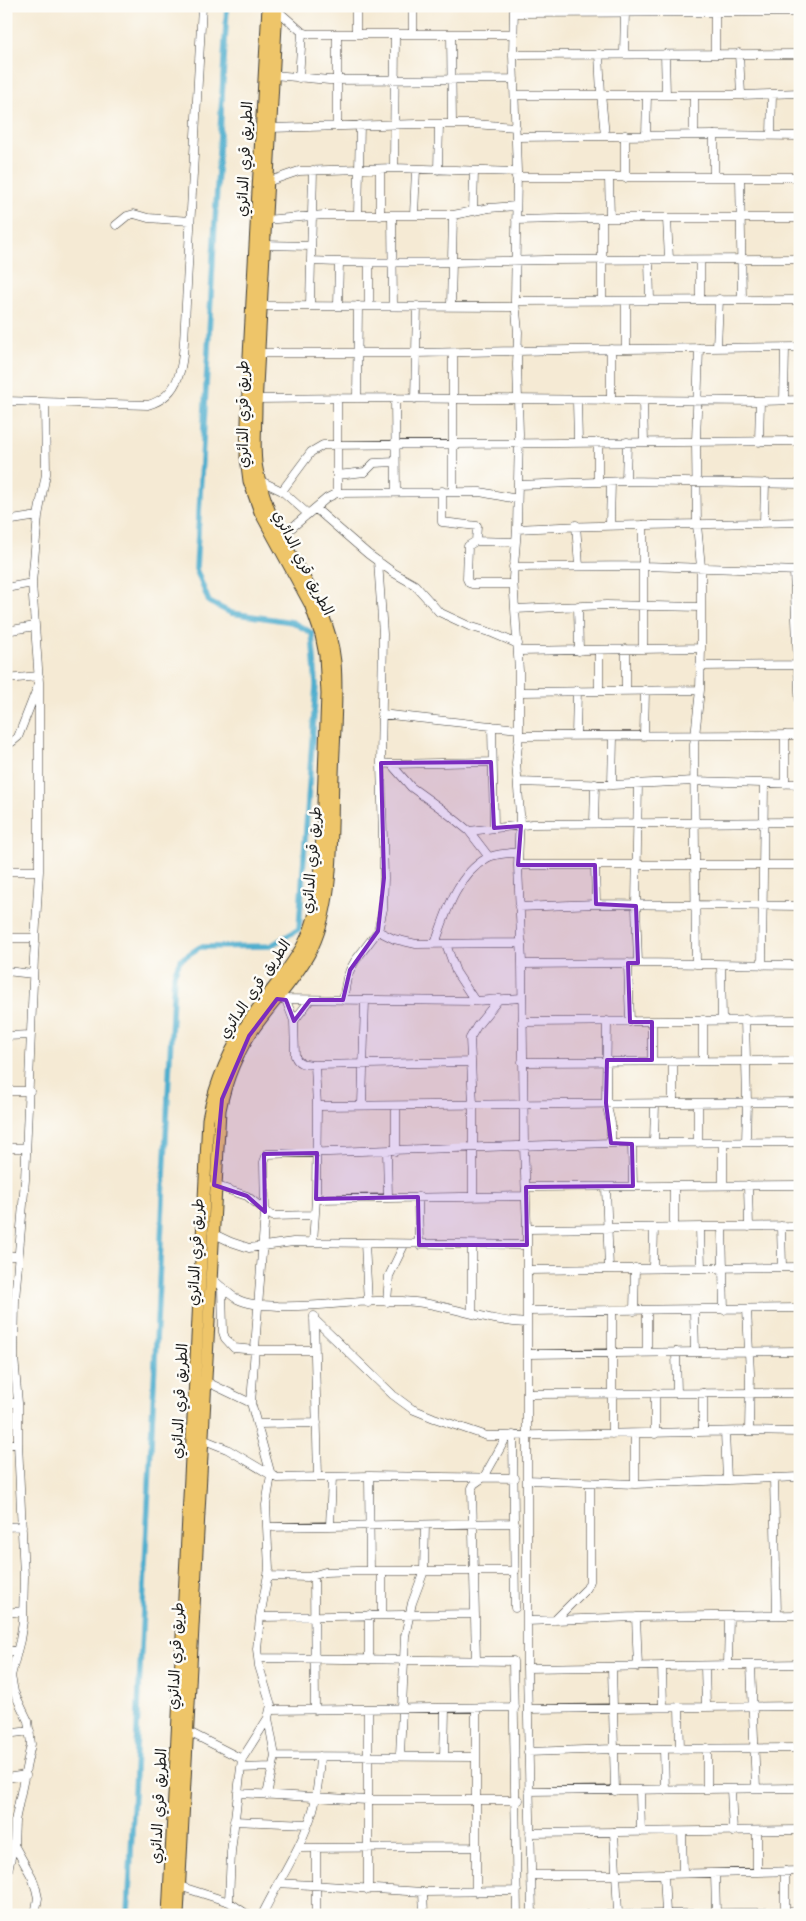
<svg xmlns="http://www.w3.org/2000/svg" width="806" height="1921" font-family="'Architects Daughter','Playpen Sans Arabic',sans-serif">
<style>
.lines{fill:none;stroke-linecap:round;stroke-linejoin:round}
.canal{stroke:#4faece;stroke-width:5.5}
.minor-casing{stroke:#3d3b38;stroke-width:9}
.highway-casing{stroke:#3d3b38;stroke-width:13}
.minor{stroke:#fff;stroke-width:8}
.highway{stroke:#eec569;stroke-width:11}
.marked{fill:#7b2cbf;fill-opacity:0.2;stroke:#7b2cbf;stroke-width:4;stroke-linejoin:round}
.labels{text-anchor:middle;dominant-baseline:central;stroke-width:5;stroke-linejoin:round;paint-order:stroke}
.street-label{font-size:15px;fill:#1c1c1c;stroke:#fdfcf7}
</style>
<rect width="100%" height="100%" fill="#fdfcf7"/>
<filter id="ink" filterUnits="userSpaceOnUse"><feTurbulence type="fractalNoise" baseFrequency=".02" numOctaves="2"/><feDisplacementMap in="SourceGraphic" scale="10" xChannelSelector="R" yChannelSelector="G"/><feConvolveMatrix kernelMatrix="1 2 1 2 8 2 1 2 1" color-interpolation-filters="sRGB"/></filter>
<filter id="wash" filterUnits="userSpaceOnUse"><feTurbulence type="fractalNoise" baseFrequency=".0096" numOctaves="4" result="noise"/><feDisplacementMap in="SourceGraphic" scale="20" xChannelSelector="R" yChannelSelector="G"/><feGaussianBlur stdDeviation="1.12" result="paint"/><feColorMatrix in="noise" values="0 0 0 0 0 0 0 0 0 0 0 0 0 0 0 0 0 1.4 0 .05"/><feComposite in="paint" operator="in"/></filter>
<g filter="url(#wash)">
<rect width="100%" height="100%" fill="#f5ead4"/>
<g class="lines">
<!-- canal -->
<path class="canal" d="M128 1915 174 974 180 960 200 947 270 946 299 929 316 685 312 633 292 622 231 613 209 602 196 569 227 6"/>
</g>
</g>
<g filter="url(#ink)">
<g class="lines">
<!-- minor casing -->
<g class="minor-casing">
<path id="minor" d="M356 6V34
M514 6 513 55 517 172 515 301 518 332 517 365 519 434 517 529 513 578 519 671V736L516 763 520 814 518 865 522 964 524 1146 527 1229V1668L532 1915
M277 10 302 32 309 34H514
M715 12V53
M514 13 800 12
M413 33V6
M451 34 452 124
M624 53 625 12
M739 53 741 95
M599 54 601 94 605 136
M665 54 666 95
M513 55 800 54
M274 75 329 80 514 79
M299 78 302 32
M515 95H741L800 93
M694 95V135
M337 126V34
M270 128 417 124H473L516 127
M714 135V177
M771 135 772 95
M646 136 647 95
M516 137 714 135 800 136
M394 168 395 34
M438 170 439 124
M516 177H800
M740 177 742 299
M609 178 610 218
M625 178V135
M267 182 299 171 329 170 394 168 517 172
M473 211 474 171
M358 215 360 125
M414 215 416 169
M380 216V169
M392 216 393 306
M667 219 669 259
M265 220 324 215H453L489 208 516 206
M516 220 602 218H800
M116 225 127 216 134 214 148 218 190 221
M264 245 311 246
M649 259 650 300
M311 261C389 264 467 262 546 260 630 259 715 259 800 259
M700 299V260
M515 301 800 300
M602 301V218
M310 305 313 170
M338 305 339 262
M261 306 515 307
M369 306V264
M451 306 453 215
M717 347 719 299
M611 349V400
M626 349V301
M259 353H416L626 349 800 347
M337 398V493
M357 398 358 306
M395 398 396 492
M256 399 357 398 760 401 800 400
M415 399 417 306
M784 400 785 348
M6 401 148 405C186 394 183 354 185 322L202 6
M577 401 578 442
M643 401 644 442
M759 442 760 401
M337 475 365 472 374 463 395 462
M259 480 282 491 308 514
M626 481 627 442
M598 482V442
M518 485 626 481 800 484
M282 491 311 452 323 445 800 441
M442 491V522L477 526 476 541
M453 491V353
M315 508 368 554 394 573 415 585 439 612 469 626 492 633 518 644
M6 521 38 516
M764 523 765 483
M610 524 611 482
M576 525 579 566
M643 525V648
M517 529C611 524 705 525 800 522
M282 536 327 498 337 493 480 492 517 499
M513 567 644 566 800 571
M794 571 800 714
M513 584H472L469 583 467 579 468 546 476 541 516 542
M6 588 32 583
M578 606 579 651
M515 609 606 605 700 607
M6 631 35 626
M599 650V690
M519 651 701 648
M700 666 798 665
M6 679 39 676
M626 690V649
M519 692 700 690
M381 714 519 729
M492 726 494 828
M785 735V784
M519 736 800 735
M576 736 577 690
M644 736 645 690
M6 744 12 742 18 737 38 686
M381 763 391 764 411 787 443 810 469 831 489 857
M391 764 491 762
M518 782 612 785 694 781 800 784
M638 783 636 906 638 963
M612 785 613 737
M594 823 595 784
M469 831 532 824 800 822
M518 865H800
M595 865 596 904
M6 871H39
M519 907 596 904 800 906
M378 931 394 939 416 944 522 943
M6 938H35
M435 944C446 912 457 875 487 858 496 853 509 854 518 852
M446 944 456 972 475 1001
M628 963 630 1022
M522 964 638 963 800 965
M696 964 694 745 700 690 701 648V567L697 525 696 442 699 348
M721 965 722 1020
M762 965 764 783
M6 971 33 974
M277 999 475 1001 522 998
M286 1000 294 1021 295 1056C298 1065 306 1064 315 1065L471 1062
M343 1000 347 978 350 970 355 961 378 931 383 909 384 878 381 763 383 634 378 561
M745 1019 747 1102 746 1142
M294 1021 310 1000
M607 1021 606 1103 611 1123V1143
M522 1022 800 1020
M6 1036 31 1035
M652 1060V1022
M673 1061V1103
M703 1061V1020
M522 1062 800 1061
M315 1065 317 1106
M6 1091H30
M698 1103V1143
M362 1105 365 1000
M654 1143 655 1104
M723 1143V1185
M632 1144 633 1186
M6 1148H26
M387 1151 388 1197
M396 1151V1106
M214 1185 247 1196 272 1216 314 1215
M748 1185 749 1227
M674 1186V1227
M526 1187 800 1185
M606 1187 609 1269
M418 1197 419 1245
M473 1197V1105L470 1038 477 1026 499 999
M316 1199 526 1196
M781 1226 782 1267
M722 1227 724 1310
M700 1228 701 1268
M527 1229 800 1226
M212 1233 231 1242 249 1248 293 1242 527 1245
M313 1242 316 1199 317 1106 800 1102
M365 1243 368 1303
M472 1245V1313
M6 1256H17
M653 1268 654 1228
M527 1270 800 1267
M210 1277C219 1284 227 1293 237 1299 249 1305 264 1305 278 1306 323 1308 369 1297 415 1302 453 1306 489 1322 527 1323
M222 1287 223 1332 225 1338 234 1348 255 1350H315
M387 1302 389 1276 404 1245
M747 1309 750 1374 749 1431
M527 1311 800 1308
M612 1311V1434
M634 1311 635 1268
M694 1311 695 1352
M314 1316 318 1477
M314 1319 393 1395 412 1409 434 1418 487 1436 749 1431 800 1432
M647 1352V1311
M676 1352 677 1393
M527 1354 800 1351
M205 1381 251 1403
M527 1394 800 1393
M6 1403H18
M258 1424 317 1423
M703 1432V1393
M725 1432 727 1480
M635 1434V1484
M655 1434V1393
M513 1435 515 1608
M202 1439 227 1449 271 1475 278 1478 369 1476 515 1478
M18 1443 24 1576 23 1621 20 1640 11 1676 14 1692 28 1721 31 1744 15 1821 14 1845 32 1877 36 1889 38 1898 35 1915
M6 1445 18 1443V1403L14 1357 15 1300 25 1180 34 958 39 871V682L32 583 38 516 46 474 45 403
M369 1476 370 1571
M774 1478 777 1615
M527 1480 635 1484 800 1477
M330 1526 332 1477
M6 1527 22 1526
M267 1527 515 1523
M382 1571V1615
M314 1575 315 1710
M268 1576 308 1577 325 1572 356 1571H515
M6 1613 23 1611
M260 1617 475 1614
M636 1617 638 1667
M555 1620 587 1588 590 1581V1483
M527 1621 636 1617 800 1615
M6 1652 17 1650
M258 1658 513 1661 517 1915
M369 1660V1615
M476 1660 472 1488 474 1484 484 1477 507 1436
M728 1665 729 1616
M751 1665 756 1788
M662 1666 663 1706
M705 1666 706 1706
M612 1667 615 1791
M527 1668 800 1664
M679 1707 680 1749
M528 1709 800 1706
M271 1710 515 1707
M368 1710V1890
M187 1731 242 1759
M6 1734 30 1731
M707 1748V1789
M664 1749 665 1790
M528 1752 613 1749 800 1748
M275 1756 476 1757
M400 1756 405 1636 412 1603 424 1571 425 1525
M444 1757 445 1709
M241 1768 272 1767
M6 1778 26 1775
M731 1789 733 1832
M529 1791 800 1788
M640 1791 641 1832
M238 1793 367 1800H519
M267 1795 275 1756 268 1718
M234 1821 308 1824
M757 1831V1872
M614 1832 618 1913
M682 1832 683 1873
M530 1833 800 1830
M298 1848 476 1847
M785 1871V1911
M715 1873 716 1912
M664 1874 666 1913
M531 1875H616L800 1871
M6 1878 14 1845
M278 1883 423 1892 517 1891
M179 1886 229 1902 248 1915
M423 1892 424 1915
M476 1892V1708
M229 1902 231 1852 242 1759 268 1718 271 1705 259 1666 257 1649 260 1617 269 1569 266 1505 271 1475 251 1403 265 1212 264 1162 267 1154 611 1143 800 1142
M262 1915C279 1880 302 1847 313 1810 318 1793 319 1774 320 1756
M316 1915V1848
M587 1915 800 1912"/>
</g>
<!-- highway casing -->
<g class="highway-casing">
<path id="highway" d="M168 1915 208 1119C215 1082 231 1046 253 1015 270 990 292 968 305 941 314 923 317 904 320 886L327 694 325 655 321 635 310 604 260 512 249 481 246 457 249 356 268 6
M178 1915 220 1110C226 1080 237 1052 255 1027 273 1002 294 981 309 954 336 905 331 830 333 775 334 738 338 699 335 662 329 602 289 563 269 510 264 495 258 479 256 463 254 444 256 425 256 406L277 6"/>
</g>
<!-- minor -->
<use href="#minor" class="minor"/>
<!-- highway -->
<use href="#highway" class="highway"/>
</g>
</g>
<!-- marked area -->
<path class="marked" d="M491 762 494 828 521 826 518 865H595L596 904 636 906 638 963H628L630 1022H652V1060H607L606 1103 611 1143 632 1144 633 1186 526 1187 527 1245H419L418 1197 316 1199 317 1153 264 1154 265 1212 247 1196 214 1185 222 1099 249 1036 277 999 286 1000 294 1021 310 1000H343L350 970 378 931 384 878 381 763Z"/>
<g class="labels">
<!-- street labels -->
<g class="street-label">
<text transform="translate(245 159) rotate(-87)">الطريق قري الدائري</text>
<text transform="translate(243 414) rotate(-90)">طريق قري الدائري</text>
<text transform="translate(303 563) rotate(63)">الطريق قري الدائري</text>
<text transform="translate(312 860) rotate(-85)">طريق قري الدائري</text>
<text transform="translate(255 989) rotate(-56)">الطريق قري الدائري</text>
<text transform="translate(196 1252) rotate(-87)">طريق قري الدائري</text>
<text transform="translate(180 1401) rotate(-87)">الطريق قري الدائري</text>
<text transform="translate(176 1656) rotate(-87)">طريق قري الدائري</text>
<text transform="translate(159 1806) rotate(-87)">الطريق قري الدائري</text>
</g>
</g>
<!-- margin -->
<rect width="806" height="1921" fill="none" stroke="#fdfcf7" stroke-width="25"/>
</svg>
